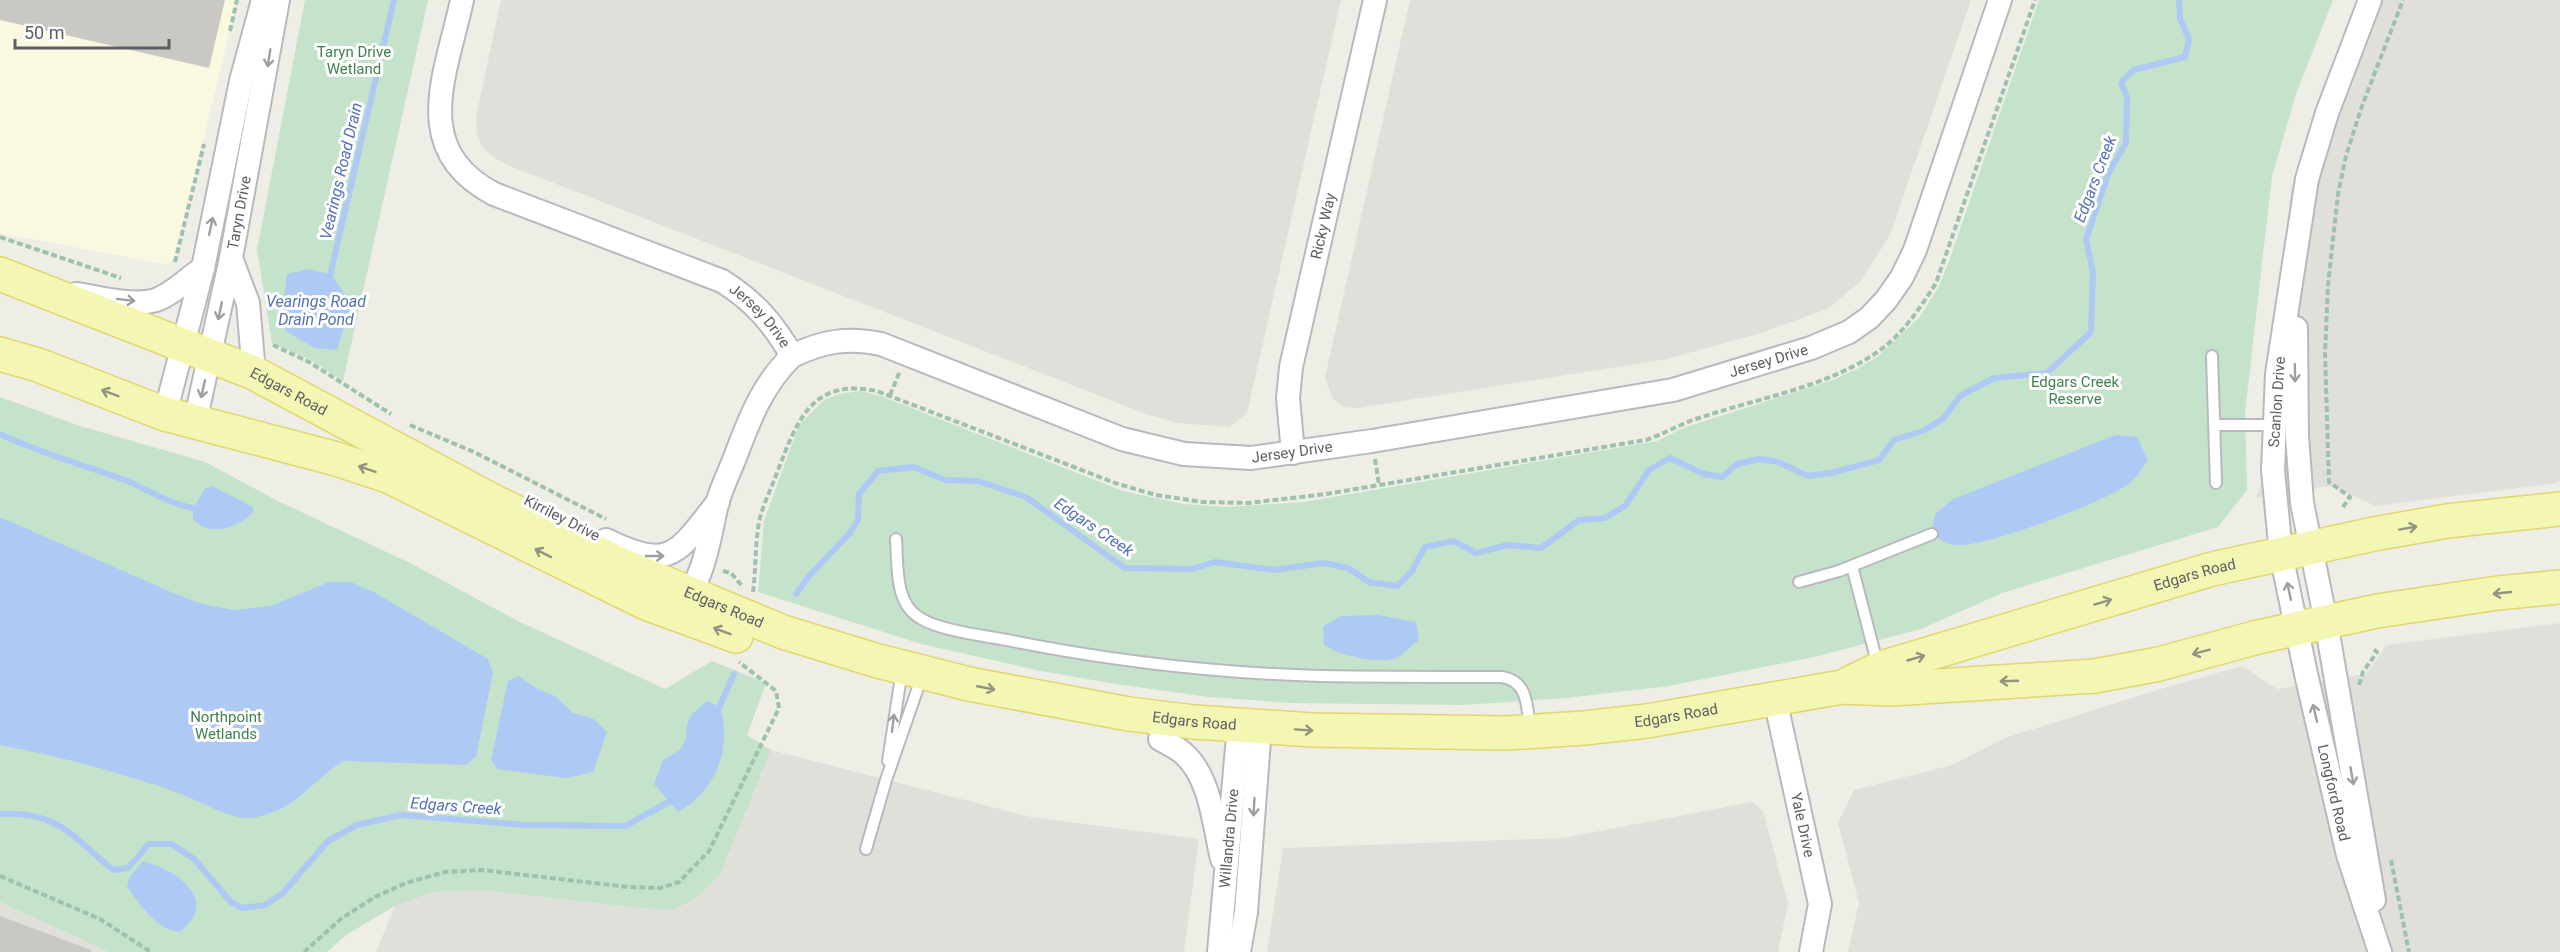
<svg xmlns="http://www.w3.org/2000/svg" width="2560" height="952" font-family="Roboto,sans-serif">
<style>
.commercial{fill:#faf9df}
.industrial{fill:#e0dfda}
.green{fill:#c5e2cb}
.water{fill:#afc9f5}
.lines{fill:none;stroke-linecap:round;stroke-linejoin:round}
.stream{stroke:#afc9f5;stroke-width:6}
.building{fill:#c9c8c2}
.service-casing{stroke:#b8b9be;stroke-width:14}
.minor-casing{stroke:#b8b9be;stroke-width:26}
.primary-casing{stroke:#e1d66c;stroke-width:36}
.path{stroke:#9ec0ae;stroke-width:4;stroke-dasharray:6 3;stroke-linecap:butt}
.service{stroke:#fff;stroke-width:10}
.minor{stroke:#fff;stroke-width:22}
.primary{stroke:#f4f6b3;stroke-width:33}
.oneway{stroke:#9e9fa2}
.oneway2{stroke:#929480}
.labels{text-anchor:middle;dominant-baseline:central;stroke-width:6;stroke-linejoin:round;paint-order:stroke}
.park-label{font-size:15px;fill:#40814f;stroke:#fff}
.street-label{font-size:15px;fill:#5e5f64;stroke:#fff}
.water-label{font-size:16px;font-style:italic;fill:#5472b6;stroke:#fff}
</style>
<rect width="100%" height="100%" fill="#eeeee6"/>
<!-- commercial -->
<path class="commercial" d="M0 0H237L176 254 169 265 0 233Z"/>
<!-- industrial -->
<path class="industrial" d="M501 0H1341L1247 413 1229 427 1177 423 1146 414 510 166 493 157 482 146 477 134 476 117Z
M1410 0H1971L1890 235 1860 282 1827 309 1761 333 1667 359 1358 408 1343 407 1332 397 1325 377Z
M2357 0H2560V481L2557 483 2376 506 2331 486 2256 498 2266 471 2269 418 2291 188Z
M2560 623V952H1848L1859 903 1838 823 1854 790 1952 765 2005 738 2157 690 2242 666 2277 689 2366 674 2386 645Z
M771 750 1031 817 1199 839 1184 952H376L395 906 433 892 483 890 638 908 673 910 698 897 720 875Z
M1752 802 1763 811 1788 903 1778 952H1267L1283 848 1563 838Z
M0 902 109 952H0Z"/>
<!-- green -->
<path class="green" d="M305 0H428L343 381 311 360 272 343 257 250Z
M2039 0H2333L2297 91 2272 176 2245 413 2247 490 2218 527 2002 593 1921 629 1814 657 1669 686 1566 698 1462 705 1292 703 1209 697 1116 684 1041 671 921 644 758 592 764 521 799 425 824 400 840 394 860 391 881 396 1123 491 1184 504 1226 507 1304 502 1657 441 1683 428 1833 380 1857 369 1877 357 1919 318 1938 288 1948 264Z
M0 397 80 426 205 462 278 501 412 564 518 621 665 689 712 661 766 683 747 735 771 750 720 875 698 897 673 910 638 908 483 890 433 892 395 906 346 935 327 952H109L0 902Z"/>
<!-- water -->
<path class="water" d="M308 269 331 274 342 290 350 308 337 350 314 348 286 331 283 309 287 274Z
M2116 435 2137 437 2148 460C2142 468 2136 480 2127 485 2101 503 1983 549 1953 545 1943 544 1937 537 1932 529L1935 514 1953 499Z
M212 486 253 507V512C239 528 209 538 193 519V509L205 488Z
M0 517 171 592 202 604 234 610 270 606 329 582H351L372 591 488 659 493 673 476 757 466 765 344 761C318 775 299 805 270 813 262 816 251 819 244 818 218 814 199 800 176 792 119 772 59 756 0 745Z
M1378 615 1416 622 1419 640C1412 645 1404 654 1396 658 1379 665 1338 655 1324 645L1323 626 1341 616Z
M519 676 536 688 555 696 573 713 594 719 607 732 593 772 566 778 497 769 491 760 508 681Z
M707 701 720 707C733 748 715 792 678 812L654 784 663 760 680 750 686 738 687 724 692 714Z
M143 861C176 870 221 899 180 932 156 930 140 904 127 887L129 878Z"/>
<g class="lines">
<!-- stream -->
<path class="stream" d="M329 280 394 0
M0 434C41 454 85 465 127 481 152 491 173 507 201 509
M796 594 809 576 850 533 858 519 859 494 878 471 914 467 945 480 978 481 1026 497 1125 568 1192 569 1215 562 1274 570 1324 563 1348 568 1369 582 1397 586 1412 571 1425 547 1454 541 1476 553 1508 545 1541 548 1579 520 1605 518 1625 506 1649 470 1670 458 1704 474 1722 477 1737 464 1759 459 1778 462 1808 476 1831 473 1879 460 1894 440 1923 431 1944 418 1960 396 1994 378 2047 373 2091 332 2093 273 2086 239 2109 172 2126 143 2127 97 2121 83 2133 70 2185 57 2189 39 2180 19 2179 0
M717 712 734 674
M0 814C58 811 72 836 113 870L128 868 149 844H172L194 859 231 902 242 908 265 905 282 894 328 841 357 825 401 815 525 825 625 826 669 802 673 795"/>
</g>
<!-- building -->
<path class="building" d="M0 0H225L209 68 0 20Z
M0 916 91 950V952H0Z"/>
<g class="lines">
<!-- service casing -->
<g class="service-casing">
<path id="service" d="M2212 356 2216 483
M2214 425H2273
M896 539C898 565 894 603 920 618 940 631 987 636 1012 641 1113 661 1217 673 1320 676 1380 677 1441 677 1502 677 1528 681 1527 706 1530 729
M1852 566 1878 666
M1799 582 1839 571 1932 534
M888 761 902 670
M866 849 886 780 922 676"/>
</g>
<!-- minor casing -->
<g class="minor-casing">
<g id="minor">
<path id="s1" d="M462 0C446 75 409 149 494 194L722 281C754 301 774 324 792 356 823 341 848 337 881 344L1122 439 1184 454 1251 458 1372 441 1673 390 1811 348 1849 332 1869 318 1886 300 1902 277 1915 250 2000 0"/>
<path id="s2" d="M2370 0 2327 113 2307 179 2277 374 2273 470 2281 554 2306 674 2348 855 2380 952"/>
<path d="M231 258 248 303 254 373"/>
<path d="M76 294C99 297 132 307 156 300 173 294 188 278 203 268"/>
<path d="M2296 328 2297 436 2302 503 2326 622 2374 900"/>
<path d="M165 414 203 268 241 81 263 0"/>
<path id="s3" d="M195 422 231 258 278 0"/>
<path id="s4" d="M1293 453 1288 398 1291 367 1375 0"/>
<path d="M606 540C672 572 677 553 718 502"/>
<path d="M681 603C704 583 710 533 717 504 721 489 728 475 734 460 749 421 761 386 792 356"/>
<path id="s5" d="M1775 699 1820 904 1811 952"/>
<path d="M1160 739C1168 744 1178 748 1184 754 1211 778 1214 826 1222 859"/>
<path id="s6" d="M1219 952 1239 725"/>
<path d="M1239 952 1246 912 1260 727"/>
</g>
</g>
<!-- primary casing -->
<g class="primary-casing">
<g id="primary">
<path id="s7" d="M0 274 254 373 493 501 624 566 783 632 878 661 969 684 1129 714 1194 722 1312 730 1507 733 1584 728 1647 721 1842 687 1891 689 2095 676 2159 664 2258 637 2377 611 2498 593 2560 587"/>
<path d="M0 354 38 365 165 414 333 458 388 476 646 603 736 636"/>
<path id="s8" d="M1848 684 1881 668 2212 569 2374 534 2447 521 2560 509"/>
</g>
</g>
<!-- path -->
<path class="path" d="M230 31 237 0
M0 237 121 278
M175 262 204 144
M273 345 309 362 391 414
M890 395 900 371
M410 425 474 452 606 519
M1375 459 1379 485
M2343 507 2350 497 2329 482 2325 353 2328 285 2338 194 2346 156 2362 106 2403 0
M723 571 731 573 742 586
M753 592C756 569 755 545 759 522 763 504 772 487 778 470 798 418 813 378 877 391L1118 484 1156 495 1202 502 1249 503 1326 494 1646 440C1666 433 1684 422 1705 416 1760 398 1824 387 1873 355 1900 338 1919 310 1936 283L2035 0
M2359 685 2363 672 2377 652 2372 648
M2391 860 2409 952
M0 876 100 919 151 952
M304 952 342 918 375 897 406 883 445 872 482 870 628 887 660 888 679 882 709 851 779 708 776 691 739 662"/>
<!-- service -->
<use href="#service" class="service"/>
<!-- minor -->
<use href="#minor" class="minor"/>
<!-- primary -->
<use href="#primary" class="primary"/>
</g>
<!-- one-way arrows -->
<defs><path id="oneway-shaft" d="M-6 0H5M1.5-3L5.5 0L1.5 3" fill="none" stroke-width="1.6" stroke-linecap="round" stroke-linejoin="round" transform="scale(1.5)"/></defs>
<g class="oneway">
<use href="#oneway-shaft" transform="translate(269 58) rotate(99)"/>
<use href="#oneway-shaft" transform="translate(211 226) rotate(-78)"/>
<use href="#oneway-shaft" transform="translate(126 300) rotate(7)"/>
<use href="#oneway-shaft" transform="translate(220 311) rotate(102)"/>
<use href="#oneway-shaft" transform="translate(2295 373) rotate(89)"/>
<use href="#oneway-shaft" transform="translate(203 389) rotate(103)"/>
<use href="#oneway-shaft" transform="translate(655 556)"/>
<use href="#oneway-shaft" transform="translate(2289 591) rotate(-102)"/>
<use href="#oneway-shaft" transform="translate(2315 713) rotate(-103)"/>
<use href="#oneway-shaft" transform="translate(893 723) rotate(-83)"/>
<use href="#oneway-shaft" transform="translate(2352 776) rotate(80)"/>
<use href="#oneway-shaft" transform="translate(1254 807) rotate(93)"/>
</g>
<g class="oneway2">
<use href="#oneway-shaft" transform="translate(110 393) rotate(-159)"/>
<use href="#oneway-shaft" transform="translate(367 469) rotate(-161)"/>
<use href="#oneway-shaft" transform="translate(2408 528) rotate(-10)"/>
<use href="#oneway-shaft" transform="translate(543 553) rotate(-153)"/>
<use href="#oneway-shaft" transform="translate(2502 593) rotate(174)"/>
<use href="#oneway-shaft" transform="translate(2103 602) rotate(-17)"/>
<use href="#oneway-shaft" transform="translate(722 631) rotate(-159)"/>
<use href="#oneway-shaft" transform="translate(2201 652) rotate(165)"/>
<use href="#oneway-shaft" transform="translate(1916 658) rotate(-16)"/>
<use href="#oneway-shaft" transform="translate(2009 681) rotate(178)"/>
<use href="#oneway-shaft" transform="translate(986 688) rotate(11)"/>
<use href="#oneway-shaft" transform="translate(1304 730) rotate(4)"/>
</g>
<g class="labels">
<!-- park labels -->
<g class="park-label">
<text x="354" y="52">Taryn Drive<tspan x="354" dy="17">Wetland</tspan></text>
<text x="2075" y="382">Edgars Creek<tspan x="2075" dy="17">Reserve</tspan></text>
<text x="226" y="717">Northpoint<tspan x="226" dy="17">Wetlands</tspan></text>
</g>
<!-- street labels -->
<g class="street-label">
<text stroke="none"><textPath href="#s3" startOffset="214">Taryn Drive</textPath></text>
<text stroke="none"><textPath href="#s4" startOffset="231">Ricky Way</textPath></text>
<text stroke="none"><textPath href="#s1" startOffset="514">Jersey Drive</textPath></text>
<text stroke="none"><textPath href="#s1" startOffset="1575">Jersey Drive</textPath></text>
<text stroke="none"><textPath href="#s7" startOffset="312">Edgars Road</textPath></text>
<text transform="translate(2277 402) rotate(-86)">Scanlon Drive</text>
<text stroke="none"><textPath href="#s1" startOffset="1089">Jersey Drive</textPath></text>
<text transform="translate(562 518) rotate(27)">Kirriley Drive</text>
<text stroke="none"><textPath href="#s8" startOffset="364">Edgars Road</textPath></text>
<text stroke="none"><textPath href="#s7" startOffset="798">Edgars Road</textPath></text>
<text stroke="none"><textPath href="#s7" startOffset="1767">Edgars Road</textPath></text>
<text stroke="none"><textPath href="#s7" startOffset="1284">Edgars Road</textPath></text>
<text stroke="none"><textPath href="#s2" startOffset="812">Longford Road</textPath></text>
<text stroke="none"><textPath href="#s5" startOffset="129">Yale Drive</textPath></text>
<text stroke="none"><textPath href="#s6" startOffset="114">Willandra Drive</textPath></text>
</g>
<!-- water labels -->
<g class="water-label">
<text transform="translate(341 171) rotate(-77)">Vearings Road Drain</text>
<text transform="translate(2095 179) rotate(-69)">Edgars Creek</text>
<text x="316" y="301">Vearings Road<tspan x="316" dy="18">Drain Pond</tspan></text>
<text transform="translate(1094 527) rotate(34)">Edgars Creek</text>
<text transform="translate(456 806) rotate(4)">Edgars Creek</text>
</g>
</g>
<!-- scale -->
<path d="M15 39v9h154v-9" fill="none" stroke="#5e5f64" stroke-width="3"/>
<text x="24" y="39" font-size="18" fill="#5e5f64" stroke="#ffffff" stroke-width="4.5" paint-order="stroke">50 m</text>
</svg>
